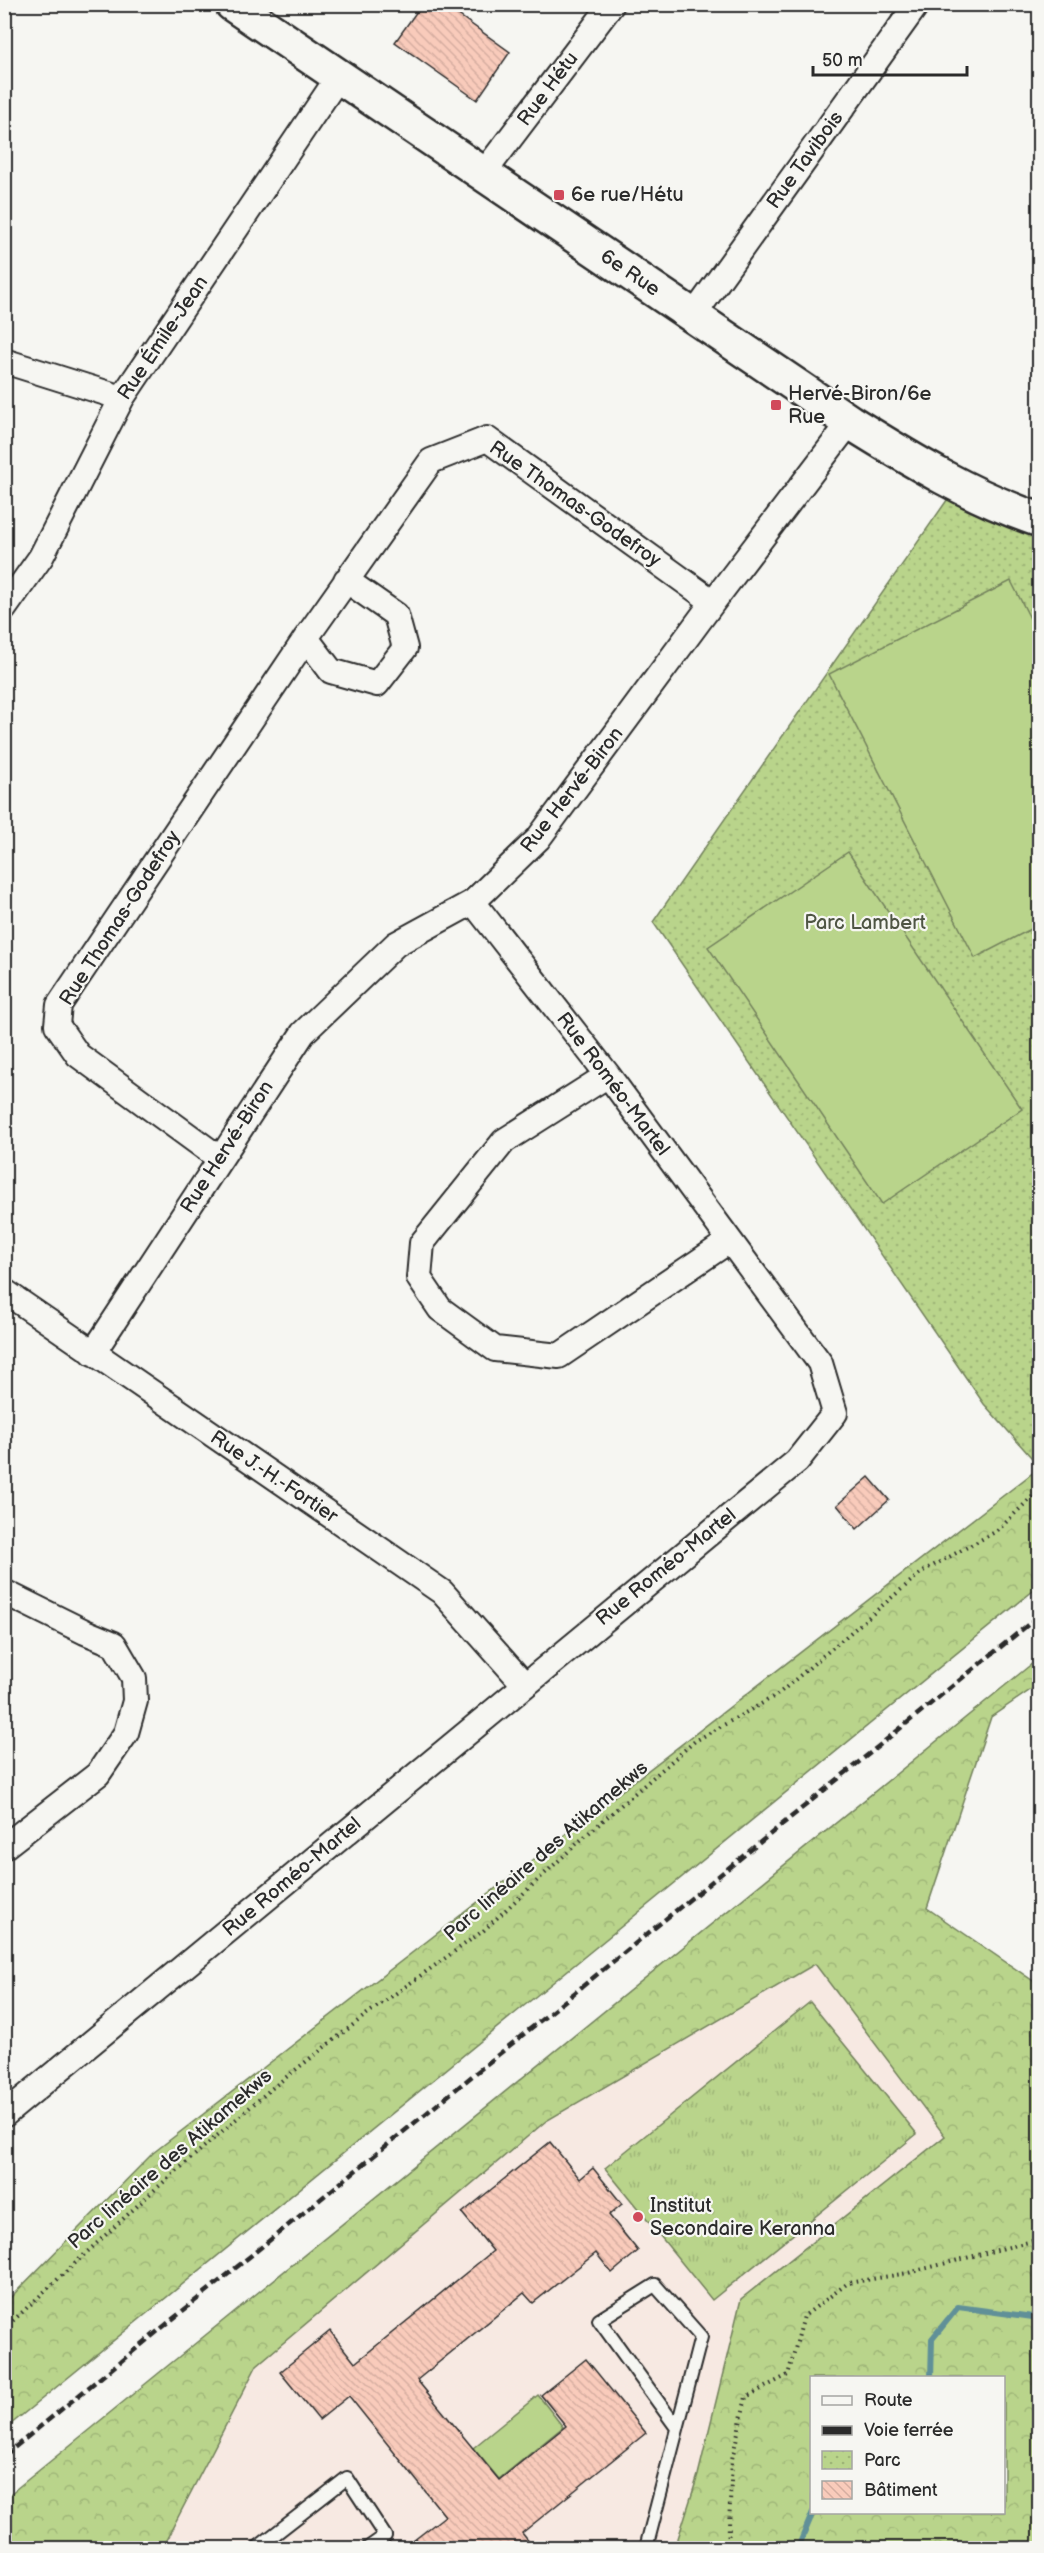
<svg xmlns="http://www.w3.org/2000/svg" width="1044" height="2553" font-family="'Balsamiq Sans',sans-serif">
<style>
.built{fill:#f7e9e2}
.grass{fill:url(#grass-tufts);stroke:#72805b;stroke-width:1.5}
.forest{fill:url(#forest-crowns);stroke:#72805b;stroke-width:1.5;fill-rule:evenodd}
.park{fill:url(#park-dots);stroke:#72805b;stroke-width:1.5}
.garden{fill:#b9d48b;stroke:#72805b;stroke-width:1.5}
.lines{fill:none;stroke-linecap:round;stroke-linejoin:round}
.stream{stroke:#609098;stroke-width:6}
.building{fill:url(#building-back-hatch);stroke:#2b2b2b;stroke-width:1.5}
.lane-casing{stroke:#2b2b2b;stroke-width:16}
.street-casing{stroke:#2b2b2b;stroke-width:28}
.secondary-casing{stroke:#2b2b2b;stroke-width:38}
.path{stroke:#2b2b2b;stroke-width:4;stroke-dasharray:1.5 4.5;stroke-linecap:butt}
.lane{stroke:#f6f6f2;stroke-width:12}
.street{stroke:#f6f6f2;stroke-width:24}
.secondary{stroke:#f6f6f2;stroke-width:33}
.rail{stroke:#2b2b2b;stroke-width:4.5;stroke-dasharray:9 4.5;stroke-linecap:butt}
.poi-dot{fill:#d1495b;stroke:#f6f6f2;stroke-width:2}
.labels{text-anchor:middle;dominant-baseline:central;stroke-width:4.5;stroke-linejoin:round;paint-order:stroke}
.street-label{font-size:20px;fill:#2b2b2b;stroke:#f6f6f2}
.poi-label{font-size:20px;fill:#2b2b2b;stroke:#f6f6f2;text-anchor:start}
.park-label{font-size:20px;fill:#4e5543;stroke:#f6f6f2}
</style>
<defs>
<pattern id="grass-tufts" width="24" height="20" patternUnits="userSpaceOnUse" patternTransform="scale(1.5)"><rect width="24" height="20" fill="#b9d48b"/><path d="M3 7l-1-3M5 7V3M7 7l1-3M15 17l-1-3M17 17v-4M19 17l1-3" fill="none" stroke="#9fb678"/></pattern>
<pattern id="forest-crowns" width="20" height="18" patternUnits="userSpaceOnUse" patternTransform="scale(1.5)"><rect width="20" height="18" fill="#b9d48b"/><path d="M2 6a3 3 0 1 1 6 0M12 15a3 3 0 1 1 6 0" fill="none" stroke="#9fb678"/></pattern>
<pattern id="park-dots" width="8" height="8" patternUnits="userSpaceOnUse" patternTransform="scale(1.5)"><rect width="8" height="8" fill="#b9d48b"/><path d="M2 2h.1M6 6h.1" fill="none" stroke="#9fb678" stroke-width="1.8" stroke-linecap="round"/></pattern>
<pattern id="building-back-hatch" width="6" height="6" patternUnits="userSpaceOnUse" patternTransform="scale(1.5)"><rect width="6" height="6" fill="#f9cbbb"/><path d="M-1 5l2 2M0 0l6 6M5-1l2 2" fill="none" stroke="#d6aea1"/></pattern>
</defs>
<rect width="100%" height="100%" fill="#f6f6f2"/>
<filter id="ink" filterUnits="userSpaceOnUse"><feTurbulence type="fractalNoise" baseFrequency=".0167" numOctaves="2"/><feDisplacementMap in="SourceGraphic" scale="12" xChannelSelector="R" yChannelSelector="G"/><feConvolveMatrix kernelMatrix="1 2 1 2 8 2 1 2 1" color-interpolation-filters="sRGB"/></filter>
<g filter="url(#ink)">
<!-- built -->
<path class="built" d="M816 1964 946 2136 741 2299 698 2475 675 2548H162L257 2365 546 2121Z"/>
<!-- grass -->
<path class="grass" d="M810 2002 917 2134 712 2300 605 2168Z"/>
<!-- forest -->
<path class="forest" d="M1039 1468V1586L5 2429V2303L153 2153Z
M1039 1658V1684L991 1717 927 1908 1039 1985V2548H675L698 2475 741 2299 945 2136 815 1964 546 2121 257 2365 162 2548H5V2498ZM812 2378H1004V2512H812Z"/>
<!-- park -->
<path class="park" d="M952 493 1039 525V1466L984 1404 653 922Z"/>
<!-- garden -->
<path class="garden" d="M1011 581 1039 636V925L975 958 829 674Z
M848 852 1022 1109 882 1204 708 947Z
M538 2395 563 2427 499 2479 473 2448Z"/>
<g class="lines">
<!-- stream -->
<path class="stream" d="M931 2378 932 2339 958 2307 1040 2318
M798 2548 813 2512"/>
</g>
<!-- building -->
<path class="building" d="M422 4H443L510 52 477 100 395 42Z
M869 1477 889 1500 857 1529 837 1505Z
M550 2142 580 2179 593 2168 622 2204 609 2215 638 2251 612 2273 596 2253 533 2303 524 2293 417 2380 499 2480 566 2426 541 2395 586 2359 646 2433 522 2533 534 2548H404L445 2516 349 2396 319 2420 280 2372 330 2331 355 2363 493 2251 462 2213Z"/>
<g class="lines">
<!-- lane casing -->
<g class="lane-casing">
<path id="lane" d="M257 2548 347 2478 385 2536 368 2548
M646 2548 701 2337 655 2285 599 2320 677 2428"/>
</g>
<!-- street casing -->
<g class="street-casing">
<path id="street" d="M483 174 612 4
M693 316 917 4
M4 361 122 398
M4 609 41 557 122 398 339 76
M306 638 331 671 377 684 405 648 396 615 346 580
M608 1075 504 1141 422 1243 419 1278 440 1309 495 1349 559 1356 729 1241
M219 1158 78 1055 57 1025 59 1005 306 638 431 461 487 439 713 602
M4 1291 442 1592 524 1684
M93 1353 303 1033 396 944 473 902 538 839 713 602 850 422
M4 1592 85 1632 114 1644 134 1678 135 1701 126 1733 98 1774 4 1847
M4 2115 797 1461 835 1413 820 1363 608 1075 473 902"/>
</g>
<!-- secondary casing -->
<g class="secondary-casing">
<path id="secondary" d="M232 4 850 422C911 460 971 497 1040 520"/>
</g>
<!-- path -->
<path class="path" d="M4 2329 151 2193 271 2089 367 2014 483 1931 583 1838 695 1741 777 1695 923 1571 997 1531 1040 1489
M728 2548 732 2459 746 2397 788 2375 804 2316 848 2283 908 2273 1040 2239"/>
<!-- lane -->
<use href="#lane" class="lane"/>
<!-- street -->
<use href="#street" class="street"/>
<!-- secondary -->
<use href="#secondary" class="secondary"/>
<!-- rail -->
<path class="rail" d="M4 2456 1040 1615"/>
</g>
</g>
<!-- markers -->
<g class="poi-dot">
<rect x="553" y="189" width="12" height="12" rx="3"/>
<rect x="770" y="399" width="12" height="12" rx="3"/>
<circle cx="638" cy="2217" r="6"/>
</g>
<g class="labels">
<!-- street labels -->
<g class="street-label">
<text transform="translate(548 89) rotate(-53)">Rue Hétu</text>
<text transform="translate(805 160) rotate(-54)">Rue Tavibois</text>
<text transform="translate(630 273) rotate(34)">6e Rue</text>
<text transform="translate(163 338) rotate(-56)">Rue Émile-Jean</text>
<text transform="translate(575 504) rotate(35)">Rue Thomas-Godefroy</text>
<text transform="translate(572 790) rotate(-52)">Rue Hervé-Biron</text>
<text transform="translate(120 918) rotate(-57)">Rue Thomas-Godefroy</text>
<text transform="translate(613 1084) rotate(53)">Rue Roméo-Martel</text>
<text transform="translate(227 1147) rotate(-57)">Rue Hervé-Biron</text>
<text transform="translate(274 1477) rotate(34)">Rue J.-H.-Fortier</text>
<text transform="translate(666 1567) rotate(-39)">Rue Roméo-Martel</text>
<text transform="translate(546 1851) rotate(-41)">Parc linéaire des Atikamekws</text>
<text transform="translate(292 1877) rotate(-40)">Rue Roméo-Martel</text>
<text transform="translate(170 2159) rotate(-41)">Parc linéaire des Atikamekws</text>
</g>
<!-- poi labels -->
<g class="poi-label">
<text x="571" y="195">6e rue/Hétu</text>
<text x="788" y="394">Hervé-Biron/6e<tspan x="788" dy="23">Rue</tspan></text>
<text x="650" y="2206">Institut<tspan x="650" dy="23">Secondaire Keranna</tspan></text>
</g>
<!-- park labels -->
<g class="park-label">
<text x="865" y="923">Parc Lambert</text>
</g>
</g>
<!-- margin -->
<rect width="1044" height="2553" fill="none" stroke="#f6f6f2" stroke-width="24"/>
<rect x="12" y="12" width="1020" height="2529" fill="none" stroke="#2b2b2b" stroke-width="2" filter="url(#ink)"/>
<!-- legend -->
<rect x="810" y="2376" width="195" height="138" fill="#f6f6f2" stroke="#a5a5a2" stroke-width="1.5"/>
<rect x="822" y="2396" width="30" height="9" fill="#f6f6f2" stroke="#a5a5a2" stroke-width="1.5"/>
<text x="864" y="2406" font-size="18" fill="#2b2b2b">Route</text>
<rect x="822" y="2426" width="30" height="9" fill="#2b2b2b" stroke="#a5a5a2" stroke-width="1.5"/>
<text x="864" y="2436" font-size="18" fill="#2b2b2b">Voie ferrée</text>
<rect x="822" y="2451" width="30" height="18" fill="url(#park-dots)" stroke="#a5a5a2" stroke-width="1.5"/>
<text x="864" y="2466" font-size="18" fill="#2b2b2b">Parc</text>
<rect x="822" y="2481" width="30" height="18" fill="url(#building-back-hatch)" stroke="#a5a5a2" stroke-width="1.5"/>
<text x="864" y="2496" font-size="18" fill="#2b2b2b">Bâtiment</text>
<!-- scale -->
<path d="M813 66v9h154v-9" fill="none" stroke="#2b2b2b" stroke-width="3"/>
<text x="822" y="66" font-size="18" fill="#2b2b2b" stroke="#f6f6f2" stroke-width="4.5" paint-order="stroke">50 m</text>
</svg>
